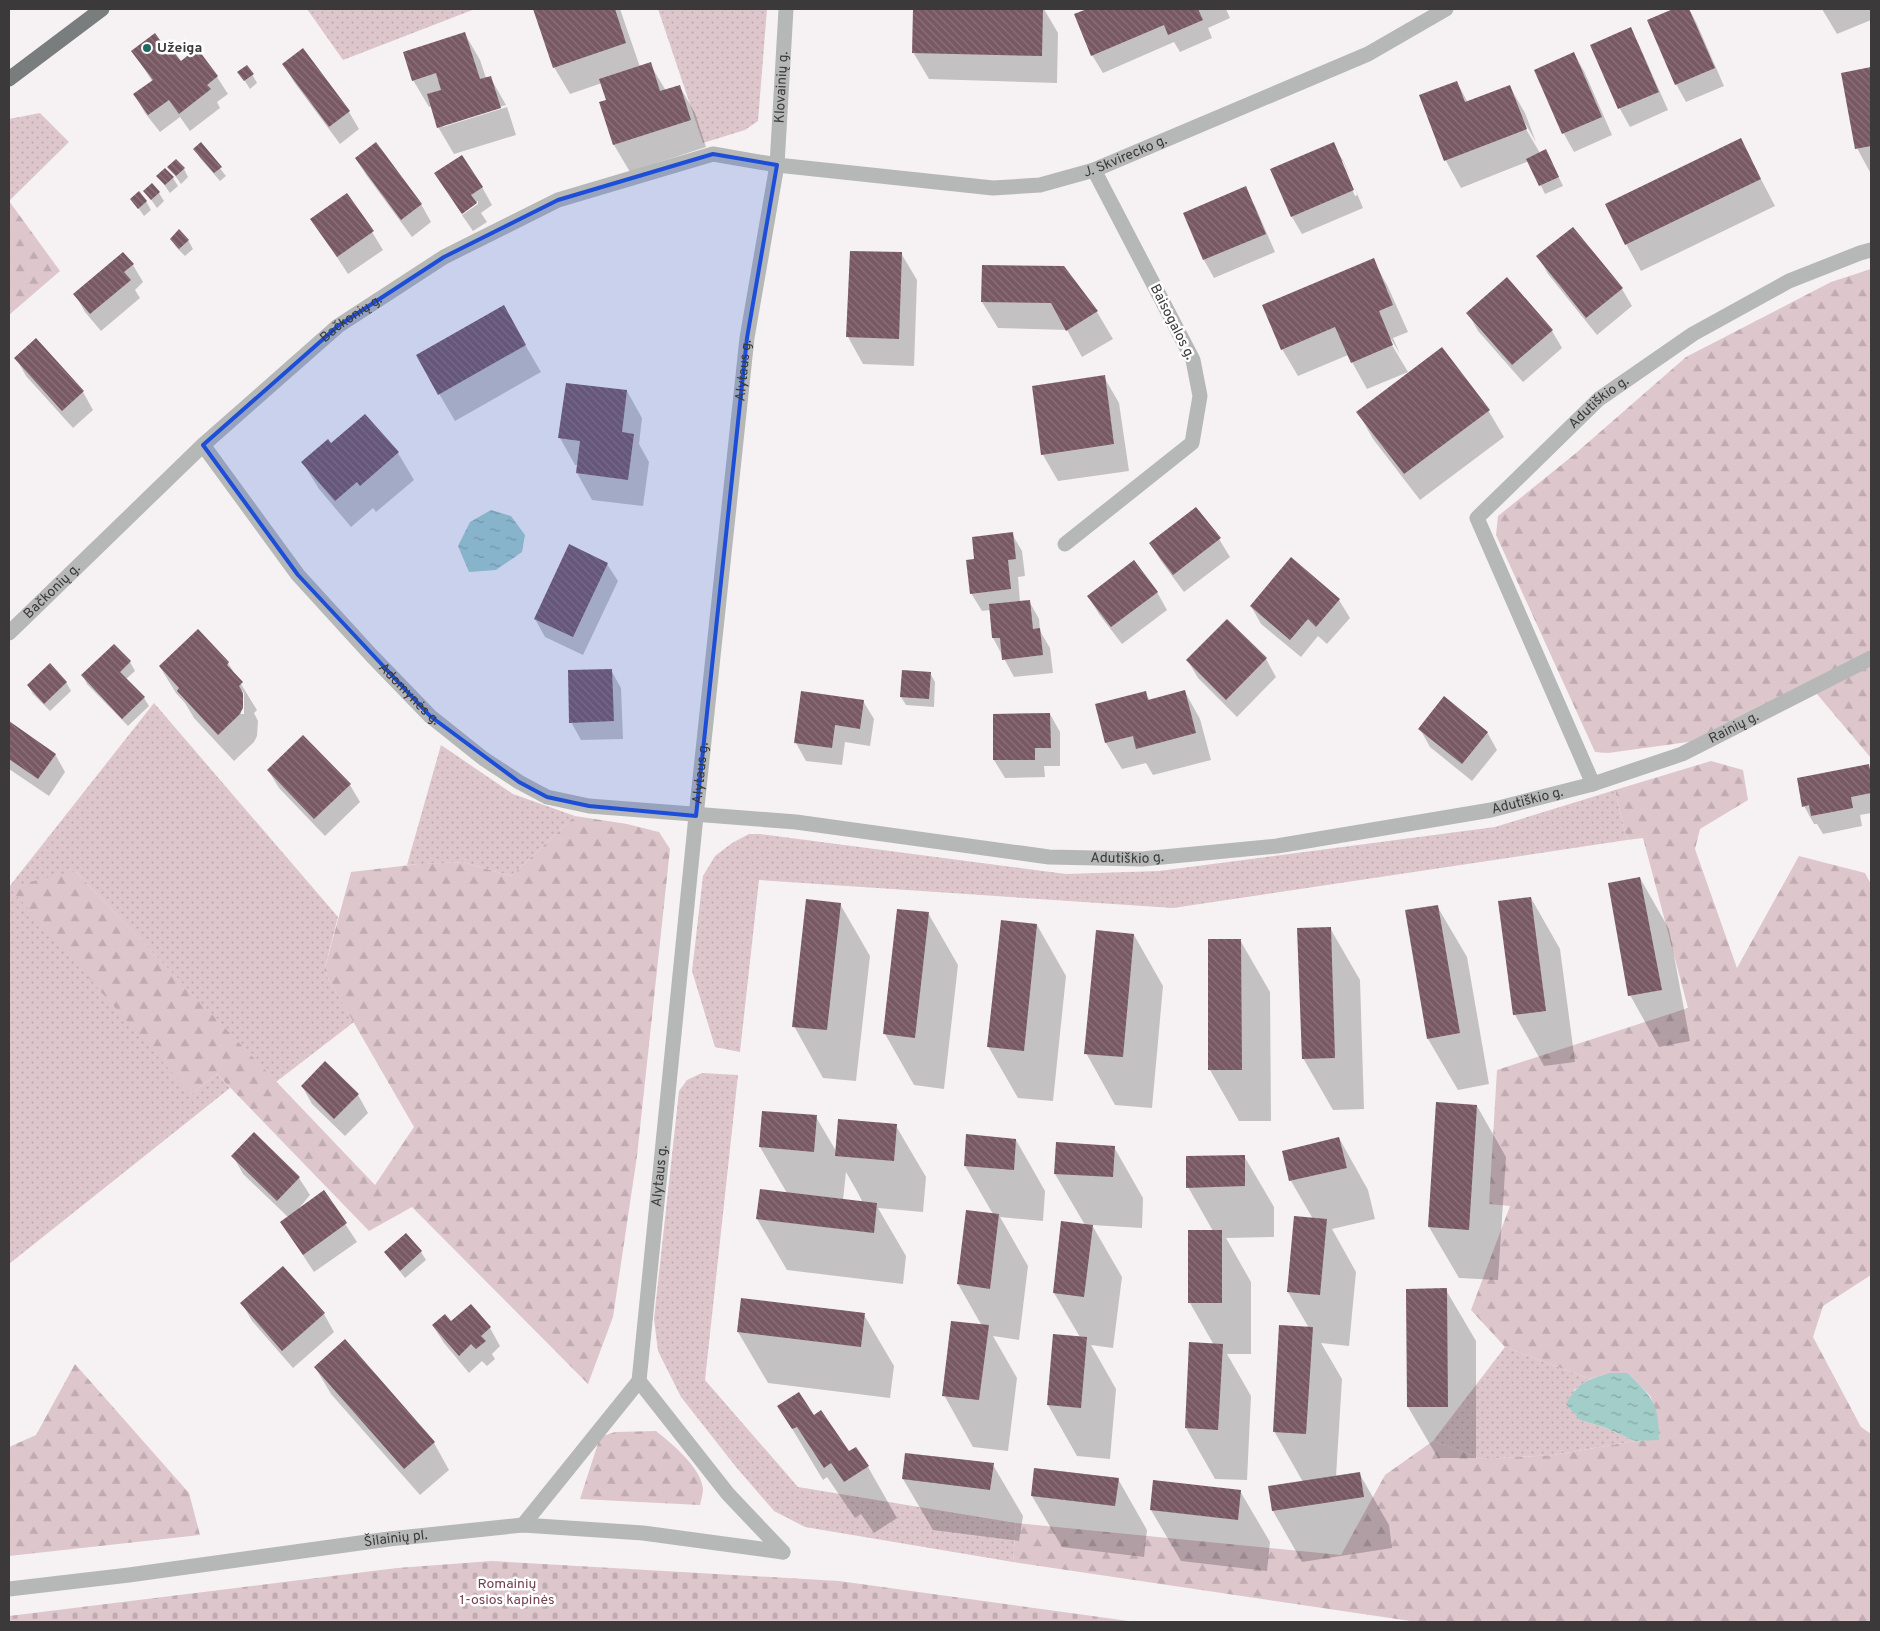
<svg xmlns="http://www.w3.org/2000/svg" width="1880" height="1631" font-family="Overpass,sans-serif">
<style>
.grass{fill:url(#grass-dots)}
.forest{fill:url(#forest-firs)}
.cemetery{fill:url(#cemetery-stones)}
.water{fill:url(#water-ripples)}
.shadow{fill:#0003;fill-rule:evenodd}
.building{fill:url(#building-back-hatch)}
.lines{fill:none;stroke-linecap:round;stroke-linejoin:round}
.minor{stroke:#b6b8b8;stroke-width:15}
.tertiary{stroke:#b6b8b8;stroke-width:15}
.trunk{stroke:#7a7d7d;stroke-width:15}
.marked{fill:#1d4ed8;fill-opacity:0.2;stroke:#1d4ed8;stroke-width:4;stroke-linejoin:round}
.poi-dot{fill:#1e6963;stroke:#fff;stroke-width:2}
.labels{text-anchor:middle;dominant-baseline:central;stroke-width:5;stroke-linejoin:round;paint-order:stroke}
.poi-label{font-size:14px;font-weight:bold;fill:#3b393a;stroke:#fff;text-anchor:start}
.street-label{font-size:14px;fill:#3b393a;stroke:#fff}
.park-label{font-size:14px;fill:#744153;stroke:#fff}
</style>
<defs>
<pattern id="grass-dots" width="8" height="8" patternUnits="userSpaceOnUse" patternTransform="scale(1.25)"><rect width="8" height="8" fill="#dec6cd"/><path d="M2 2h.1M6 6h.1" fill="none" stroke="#bfabb1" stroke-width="1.8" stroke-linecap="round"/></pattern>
<pattern id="forest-firs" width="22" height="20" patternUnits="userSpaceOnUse" patternTransform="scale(1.25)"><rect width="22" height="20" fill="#dec6cd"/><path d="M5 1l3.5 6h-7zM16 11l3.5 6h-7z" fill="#bfabb1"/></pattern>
<pattern id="cemetery-stones" width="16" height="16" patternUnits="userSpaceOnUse" patternTransform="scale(1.25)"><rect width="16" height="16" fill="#dec6cd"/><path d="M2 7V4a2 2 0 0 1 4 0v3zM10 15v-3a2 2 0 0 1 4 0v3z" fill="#bfabb1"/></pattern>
<pattern id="water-ripples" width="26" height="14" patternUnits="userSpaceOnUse" patternTransform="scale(1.25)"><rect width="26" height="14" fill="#a3cdc8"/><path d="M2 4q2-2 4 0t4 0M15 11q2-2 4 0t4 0" fill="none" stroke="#86a7a3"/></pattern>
<pattern id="building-back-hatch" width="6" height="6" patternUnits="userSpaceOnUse" patternTransform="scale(1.25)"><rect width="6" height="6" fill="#785862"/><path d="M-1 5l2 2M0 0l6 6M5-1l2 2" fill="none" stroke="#8b737a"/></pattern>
</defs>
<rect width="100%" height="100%" fill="#f6f2f3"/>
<!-- grass -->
<path class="grass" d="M307 9H475L343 60Z
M658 9H767L758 121 745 130 703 143Z
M40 113 69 142 9 201V119Z
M154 703 338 917 324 971 354 1022 276 1082 75 871 191 1094 217 1074 230 1088 9 1264V887Z
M441 745 513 794 575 816 511 876 463 862 407 865Z
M1615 790 1627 840 1173 908 759 880 740 1052 715 1047 692 971 703 876 715 856 732 843 749 834H760L1066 874 1159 871 1495 827Z
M702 1073 738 1075 705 1380 798 1487 1016 1523 1013 1562 805 1527 774 1511 736 1467 681 1397 658 1351 654 1319 679 1091 687 1080Z
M1505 1347 1590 1379 1574 1390 1580 1420 1606 1428 1635 1441 1554 1455 1483 1459 1433 1441Z"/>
<!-- forest -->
<path class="forest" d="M9 201 60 271 9 315Z
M1871 269V758L1811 687 1710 739 1608 753 1595 752 1496 535 1498 516 1576 453 1686 357 1831 282Z
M1711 761 1743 770 1748 800 1700 829 1695 849 1737 968 1799 856 1865 873 1871 884V1275L1823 1306 1813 1337 1861 1427 1871 1434V1622H1417L1013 1562 1016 1523 1341 1555 1385 1475 1433 1441 1483 1459 1554 1455 1635 1441 1659 1439 1651 1397 1628 1373H1609L1590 1379 1505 1347 1471 1310 1510 1206 1489 1204 1497 1070 1688 1008 1643 838 1627 840 1615 790Z
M575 816 627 824 659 832 670 849 637 1156 613 1317 588 1384 412 1207 369 1231 217 1074 191 1094 9 887 75 871 375 1185 414 1127 324 971 351 872 419 864 463 862 511 876Z
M75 1364 189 1493 200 1535 9 1556V1447L36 1435Z
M656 1431C672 1444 701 1467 703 1489 703 1494 701 1500 700 1505L580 1499 600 1437 615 1432Z"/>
<!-- cemetery -->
<path class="cemetery" d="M492 1561 839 1581 1136 1622H9V1616L397 1568Z"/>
<!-- water -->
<path class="water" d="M491 510 511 516 525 535 522 552 496 570 469 572 458 546 470 522Z
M1609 1373H1628C1652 1398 1659 1402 1659 1440L1635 1441 1606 1428 1580 1420 1566 1404C1578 1382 1587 1380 1609 1373Z"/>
<!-- shadow -->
<path class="shadow" d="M535 9H620L640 67 650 64 666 91 680 87 695 113 706 147 630 172 614 145 601 103 608 101 602 83 570 94 554 67Z
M914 9H1044L1058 33 1057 83 929 79 913 52Z
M1090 9H1226L1230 18 1208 28 1212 38 1180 52 1174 42 1103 73 1092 55 1075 15Z
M1676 9H1689L1696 22 1724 86 1686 102 1676 84 1648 21Z
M1822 9H1871V20L1837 34Z
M1630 29 1640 47 1668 110 1630 127 1620 109 1592 45Z
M465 34 480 60 486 78 490 77 506 105 443 125V127L507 107 516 135 454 154 438 127 432 106 429 107 413 80Z
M197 50 217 77 228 94 217 102 220 108 190 131 180 117 160 132 145 113 135 95 152 81 133 51 170 55 180 62Z
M303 50 349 112 359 129 340 144 294 82 283 64Z
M1574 54 1584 71 1612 135 1574 152 1564 134 1536 70Z
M1871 68V174L1857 148 1842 74Z
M239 72 252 74 257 83 250 89Z
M1457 82 1468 103 1510 87 1525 113 1536 142 1525 123 1523 124 1540 153 1550 159 1563 186 1545 194 1529 161 1461 188 1446 161 1420 96Z
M1740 139 1775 206 1641 271 1626 244Z
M201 144 226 176 220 181 200 158 195 149Z
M1333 144 1344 162 1363 208 1302 234 1292 217ZM1340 161H1343L1358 195 1355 196Z
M356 159 421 204 431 222 412 237 367 176Z
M169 167 184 169 188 177 181 184Z
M436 174 482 187 492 205 481 213 487 222 473 231 462 215 478 204V201L461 213Z
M158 176 173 178 178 186 170 193Z
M1245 188 1255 206 1275 252 1214 278 1204 260 1184 213Z
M145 191 159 193 164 201 157 208Z
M132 199 146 201 151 210 144 216Z
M312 219 372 232 383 250 348 274Z
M171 239 188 240 193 249 185 256 176 247Z
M901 253 917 280 914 366 863 364 848 337Z
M1538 256 1622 289 1632 306 1597 335 1548 274Z
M1373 260 1388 287 1408 332 1393 338 1400 354 1391 339 1389 340 1408 372 1367 389 1348 355 1298 376 1282 349Z
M133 265 143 282 135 290 140 298 101 331 85 312 75 294Z
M1064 268 1097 312 1113 339 1082 357 1067 330 998 328 982 302Z
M503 307 541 372 455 421 417 356Z
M1468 313 1552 331 1562 348 1523 382 1478 331Z
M16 358 83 392 93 410 73 428 26 376Z
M1104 377 1119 403 1129 471 1058 481 1043 455Z
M627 391 642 418 639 444 649 462 643 506 592 500 577 473 578 465H575L560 438Z
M1488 410 1504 437 1420 500 1373 439 1358 412Z
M365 415 398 453 414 480 376 512 373 508 351 527 319 489 303 463 331 445Z
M1012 534 1022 551 1025 576 1018 577 1020 602 1029 601 1039 619 1040 631 1050 648 1053 673 1014 677 993 638 990 610 982 611 971 593 975 560Z
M1219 539 1230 557 1184 592 1161 561 1150 543Z
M607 564 618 581 583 655 545 637 535 619Z
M1157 592 1167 610 1122 644 1099 614 1088 596Z
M1339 600 1350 618 1327 644 1318 636 1301 657 1261 624 1251 606Z
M198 631 228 663 257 710 254 713 258 721 257 736 254 742 234 761 194 718 185 703 176 693 160 667ZM242 690 244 693V714H241Z
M1266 659 1276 677 1237 717 1198 678 1188 661Z
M130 662 135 671 126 679 144 698 149 706 128 726 87 684 83 676Z
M611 670 621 688 623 739 581 740 571 722Z
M930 673 935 682 934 707 906 705 901 697Z
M66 682 71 691 50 711 33 694 28 685Z
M1145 692 1150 701 1185 692 1200 719 1211 760 1153 775 1146 763 1122 769 1106 743Z
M863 701 874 719 870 746 845 742 842 765 806 761 796 743Z
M1050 714 1060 732V766H1044L1045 777 1005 778 994 760Z
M9 723 55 754 65 772 49 796 9 769Z
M1420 729 1487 732 1497 750 1472 781 1430 747Z
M1868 765 1871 771V813L1860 815 1862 826 1823 834 1817 824H1814L1804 806Z
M268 770 350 785 360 802 325 836 279 788Z
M1640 878 1669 929 1690 1041 1659 1047 1630 995Z
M1531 898 1560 949 1575 1062 1544 1066 1515 1015 1499 902Z
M840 904 870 956 856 1081 823 1078 794 1026Z
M1437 906 1467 957 1489 1084 1458 1090 1428 1039Z
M928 913 958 965 944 1089 914 1085 885 1034Z
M1037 925 1066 976 1053 1101 1018 1098 988 1046Z
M1330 928 1360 980 1364 1109 1333 1110 1303 1058Z
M1134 935 1163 986 1152 1108 1115 1105 1086 1053Z
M1240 940 1270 992 1271 1121H1239L1210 1070Z
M302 1086 358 1095 368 1113 345 1136 312 1104Z
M1477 1106 1506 1157 1498 1280 1459 1278 1429 1227Z
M816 1117 836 1151 896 1126 926 1177 923 1212 878 1208 906 1256 903 1284 787 1270 757 1219 787 1193 760 1147ZM846 1172 858 1193 863 1203 843 1200Z
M1339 1138 1368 1190 1375 1219 1332 1229 1356 1272 1349 1346 1321 1343 1342 1379 1336 1477 1359 1473 1389 1525 1392 1548 1302 1562 1273 1511 1269 1487 1303 1482 1274 1431 1309 1328 1288 1292 1313 1219 1291 1181 1284 1152Z
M1016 1140 1045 1191 1043 1221 1000 1217 1028 1266 1019 1340 993 1336 1017 1378 1008 1451 973 1447 944 1395 982 1326 958 1284 967 1211 993 1214 965 1166Z
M1114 1147 1143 1198 1142 1228 1092 1225 1122 1277 1113 1348 1091 1345 1116 1389 1110 1459 1077 1456 1048 1405 1080 1337 1054 1293 1062 1222 1085 1225 1055 1174Z
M233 1156 299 1178 310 1195 296 1212 324 1192 357 1242 314 1272 281 1222 288 1217 243 1174Z
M1244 1156 1274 1207V1237L1226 1238 1251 1282V1354H1227L1251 1396 1247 1480 1215 1479 1186 1428 1214 1345 1190 1303 1213 1231 1188 1187Z
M385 1252H421L426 1260 405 1278Z
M1446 1290 1476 1341V1458H1438L1408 1407Z
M242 1303 324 1314 334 1332 293 1368 252 1321Z
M470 1306 490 1328 500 1346 492 1354 495 1359 487 1366 482 1361 469 1373 444 1343 433 1326 451 1323Z
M864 1315 894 1366 890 1398 768 1383 738 1332Z
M315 1367 434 1443 449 1470 420 1495 331 1394Z
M779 1407 814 1416 849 1453 868 1467 897 1518 874 1533 861 1514 855 1518 827 1477 823 1480Z
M993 1465 1023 1516 1019 1541 933 1530 903 1479Z
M1118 1479 1147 1530 1144 1557 1062 1547 1032 1496Z
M1240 1491 1270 1542 1267 1571 1181 1561 1151 1510Z"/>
<!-- building -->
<path class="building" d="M533 9H615L626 43 553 68Z
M913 9H1043L1042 56 912 53Z
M1087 9H1198L1203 20 1168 35 1164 25 1091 56 1074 14Z
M1673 9H1689L1715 68 1675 85 1647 20Z
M1631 27 1659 92 1618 109 1590 45Z
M465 32 480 79 491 76 501 108 437 128 427 94 441 90 436 73 412 81 403 52Z
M155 33 170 54 173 51 181 61 197 48 218 76 207 85 211 89 179 114 169 100 148 115 133 94 153 80 131 51Z
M303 48 350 111 329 127 282 64Z
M1574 52 1602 117 1562 134 1534 70Z
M651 62 660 91 680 85 691 120 613 145 599 102 606 100 599 79Z
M247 65 254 74 244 81 237 72Z
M1871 67V146L1855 149 1841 73Z
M1457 81 1465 102 1510 85 1527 129 1444 161 1419 95Z
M1741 138 1761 179 1625 245 1605 204Z
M201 142 222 167 214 173 193 149Z
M376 142 422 204 401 220 355 158Z
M1334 142 1354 190 1291 217 1270 169Z
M1546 149 1559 177 1539 186 1526 159Z
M462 155 483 187 471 195 477 203 462 214 434 173Z
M176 159 185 168 176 176 167 167Z
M165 168 174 177 165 185 156 176Z
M152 183 160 192 151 200 143 191Z
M1246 186 1266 234 1203 260 1183 213Z
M139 191 147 201 138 209 130 199Z
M347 193 374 231 337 257 310 219Z
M1573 227 1623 288 1586 318 1536 256Z
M179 229 189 240 179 249 170 239Z
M850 251 902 252 899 339 846 337Z
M123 252 134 264 124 272 131 280 90 314 73 294Z
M1374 258 1393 305 1379 311 1393 345 1351 363 1335 327 1281 350 1262 305Z
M982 265 1064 266 1098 311 1066 331 1051 303 981 302Z
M1507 277 1553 330 1512 365 1466 313Z
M504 305 526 345 438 395 416 355Z
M36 338 84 391 62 411 14 358Z
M1442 347 1490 410 1404 474 1356 412Z
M1105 375 1114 444 1041 455 1032 386Z
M566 383 627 390 622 432 634 434 628 480 576 473 580 441 558 438Z
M365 414 399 452 360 486 357 482 335 501 301 462 328 439 331 443Z
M1196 507 1221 538 1173 575 1149 543Z
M1013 532 1016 559 1008 560 1011 589 970 594 966 560 974 559 972 537Z
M569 544 608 563 573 637 534 619Z
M1291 557 1340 599 1316 627 1308 619 1290 640 1250 606Z
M1134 560 1158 592 1111 627 1087 596Z
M1030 600 1033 629 1040 628 1043 655 1002 660 1000 638H992L989 604Z
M1227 619 1267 658 1226 700 1186 660Z
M198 629 229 662 227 665 243 682 239 686 243 693V708L239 715 218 735 177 691 179 688 159 666Z
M114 644 131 661 120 672 145 697 122 719 81 675Z
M50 663 67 682 44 704 27 685Z
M612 669 614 721 569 723 568 670Z
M902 670 931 672 929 699 900 697Z
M1185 690 1196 733 1136 749 1133 736 1105 743 1095 704 1146 691 1148 700Z
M801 691 864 700 860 729 835 725 832 748 794 743Z
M1444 696 1488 732 1462 764 1418 729Z
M1050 713 1051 748H1035V760H993V714Z
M9 721 56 754 38 779 9 759Z
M303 735 351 784 314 819 267 770Z
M1869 764 1871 776V793L1851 797 1853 808 1811 816 1809 805 1802 807 1797 778Z
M1640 877 1662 990 1628 996 1608 883Z
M1531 897 1546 1011 1513 1015 1498 901Z
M806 899 841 903 827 1030 792 1027Z
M1438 905 1460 1033 1427 1039 1405 910Z
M897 909 929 912 915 1038 883 1034Z
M1001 920 1037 924 1024 1051 987 1047Z
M1331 927 1335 1058 1302 1059 1297 928Z
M1096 930 1134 934 1123 1057 1084 1054Z
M1208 939H1241L1242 1070H1208Z
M325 1061 359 1094 334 1119 301 1086Z
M1436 1102 1477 1105 1469 1230 1428 1227Z
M762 1111 817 1115 814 1152 759 1147Z
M838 1119 897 1124 894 1161 835 1156Z
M254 1132 300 1177 277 1201 231 1156Z
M966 1134 1016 1139 1014 1170 964 1166Z
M1339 1137 1347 1168 1289 1181 1282 1151Z
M1056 1142 1115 1146 1113 1177 1054 1174Z
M1245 1155V1186L1186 1188V1156Z
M760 1189 877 1203 874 1233 756 1219Z
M324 1190 347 1223 303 1255 280 1222Z
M966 1210 999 1214 990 1289 957 1284Z
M1294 1216 1327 1219 1320 1295 1287 1292Z
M1061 1221 1093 1225 1084 1297 1053 1293Z
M1188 1230H1222V1303H1188Z
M406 1233 422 1251 400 1271 384 1252Z
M283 1266 325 1313 282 1351 240 1303Z
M1447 1288 1448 1407H1407L1406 1289Z
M741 1298 865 1313 861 1347 737 1332Z
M471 1304 491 1327 481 1336 486 1341 476 1349 471 1344 459 1356 432 1325 445 1314 451 1321Z
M951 1321 989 1325 979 1400 942 1396Z
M1279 1325 1313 1327 1306 1434 1273 1432Z
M1053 1334 1087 1337 1081 1408 1047 1405Z
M345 1339 435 1442 404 1469 314 1367Z
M1189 1342 1223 1344 1218 1430 1185 1428Z
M799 1392 814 1415 821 1410 849 1451 856 1447 869 1466 844 1482 831 1463 824 1468 797 1427 792 1429 777 1406Z
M905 1453 994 1463 990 1490 902 1479Z
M1034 1468 1119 1478 1115 1506 1031 1496Z
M1360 1472 1364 1497 1272 1511 1268 1486Z
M1153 1480 1241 1490 1238 1520 1150 1510Z"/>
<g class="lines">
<!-- minor -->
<g class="minor">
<path id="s1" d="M203 445 298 575 371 655 430 716 484 759 519 782 547 797 589 806 796 822 1049 857 1142 859 1277 846 1491 810 1593 784 1477 518 1599 399 1693 334 1789 281 1860 253 1871 250"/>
<path d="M1065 544 1192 443 1200 396 1193 360 1094 170"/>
<path id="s2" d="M9 633 203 445 338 326 444 257 558 200 713 154 777 165 993 188 1040 185 1094 170 1368 54 1446 9"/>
<path id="s3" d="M1593 784 1682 754 1871 658"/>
<path id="s4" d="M639 1381 696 816 747 338 777 165 786 9"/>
<path d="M523 1525 639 1381 728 1494 783 1552"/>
</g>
<!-- tertiary -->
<path class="tertiary" id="s5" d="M9 1589 129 1575 389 1539 523 1525 643 1533 783 1552"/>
<!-- trunk -->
<path class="trunk" d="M9 79 102 9"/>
</g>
<!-- marked area -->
<path class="marked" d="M713 154 777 165 747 338 696 816 589 806 547 797 519 782 430 716 298 575 203 445 338 326 444 257 558 200Z"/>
<!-- markers -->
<circle class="poi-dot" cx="147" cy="48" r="5"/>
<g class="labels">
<!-- poi labels -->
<g class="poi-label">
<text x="157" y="48">Užeiga</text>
</g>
<!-- street labels -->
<g class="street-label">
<text stroke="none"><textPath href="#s4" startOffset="1302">Klovainių g.</textPath></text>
<text stroke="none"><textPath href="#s2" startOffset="1285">J. Skvirecko g.</textPath></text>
<text stroke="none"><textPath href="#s2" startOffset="465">Bačkonių g.</textPath></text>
<text transform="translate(1172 322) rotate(63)">Baisogalos g.</text>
<text stroke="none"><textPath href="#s4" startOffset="1016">Alytaus g.</textPath></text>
<text stroke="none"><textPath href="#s1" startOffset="2012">Adutiškio g.</textPath></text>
<text stroke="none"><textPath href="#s2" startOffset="60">Bačkonių g.</textPath></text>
<text stroke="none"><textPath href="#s1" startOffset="324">Adomynės g.</textPath></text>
<text stroke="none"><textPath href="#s3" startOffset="152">Rainių g.</textPath></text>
<text stroke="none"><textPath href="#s4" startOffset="611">Alytaus g.</textPath></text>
<text stroke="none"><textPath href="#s1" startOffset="1486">Adutiškio g.</textPath></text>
<text stroke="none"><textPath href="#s1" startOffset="1081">Adutiškio g.</textPath></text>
<text stroke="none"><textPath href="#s4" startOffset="206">Alytaus g.</textPath></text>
<text stroke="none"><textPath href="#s5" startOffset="390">Šilainių pl.</textPath></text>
</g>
<!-- park labels -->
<g class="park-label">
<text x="507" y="1584">Romainių<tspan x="507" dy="16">1-osios kapinės</tspan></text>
</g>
</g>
<!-- border -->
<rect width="1880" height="1631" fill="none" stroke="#3b393a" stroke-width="20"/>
</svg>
